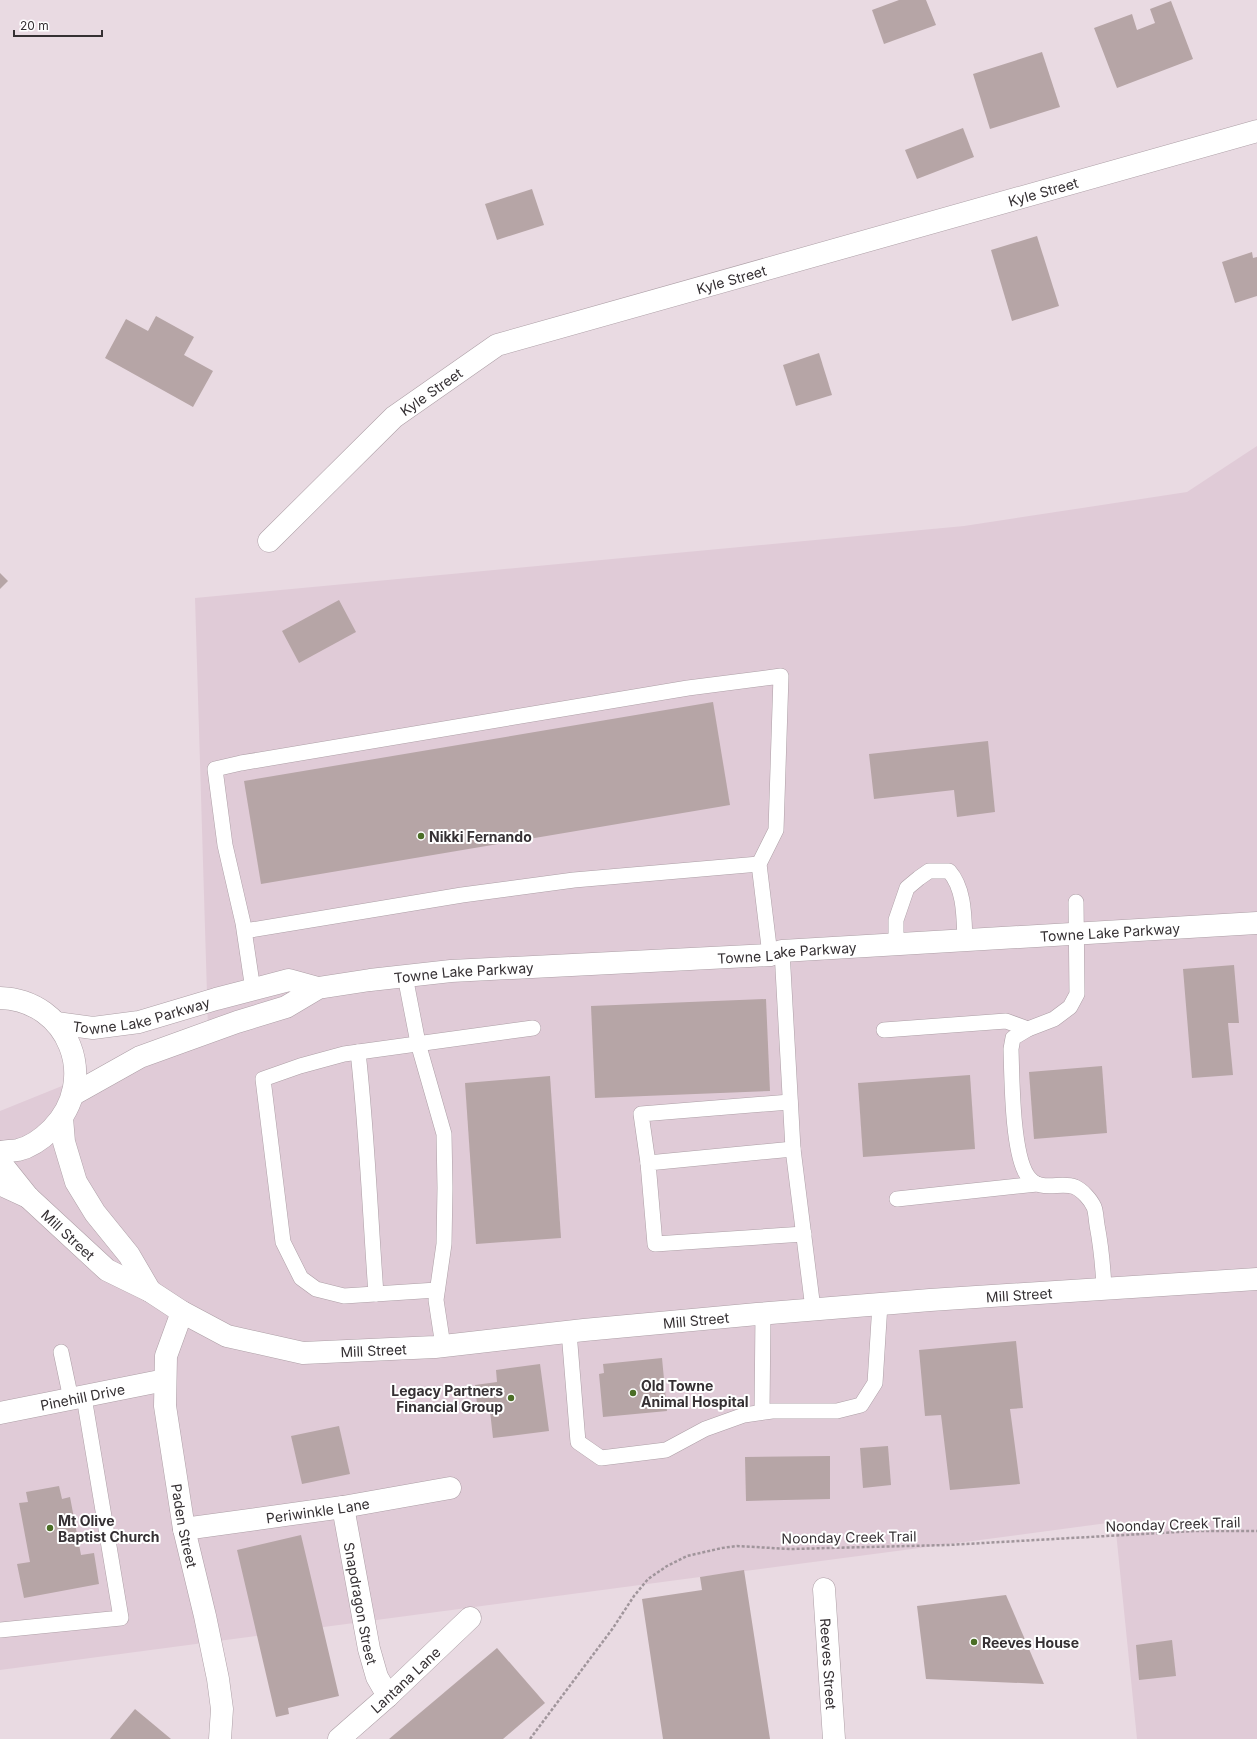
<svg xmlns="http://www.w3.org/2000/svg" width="1257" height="1739" font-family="Inter,sans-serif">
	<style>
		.built { fill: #e0cbd7 }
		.building { fill: #b6a5a6 }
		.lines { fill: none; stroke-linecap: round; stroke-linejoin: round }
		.lane-casing { stroke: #ad9fa6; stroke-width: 16 }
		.street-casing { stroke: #ad9fa6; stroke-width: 23 }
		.secondary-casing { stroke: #ad9fa6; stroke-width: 23 }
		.path { stroke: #a0959b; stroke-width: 2.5; stroke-dasharray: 3 2; stroke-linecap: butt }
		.lane { stroke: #fff; stroke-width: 15 }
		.street { stroke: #fff; stroke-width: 22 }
		.secondary { stroke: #fff; stroke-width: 22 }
		.poi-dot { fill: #4b6e26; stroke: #fff; stroke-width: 1.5 }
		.labels { text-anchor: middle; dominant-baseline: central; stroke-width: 4; stroke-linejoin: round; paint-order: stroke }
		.street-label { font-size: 14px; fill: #353033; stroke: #fff }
		.poi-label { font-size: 14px; font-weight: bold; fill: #353033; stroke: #fff; text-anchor: start }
	</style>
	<rect width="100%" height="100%" fill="#e9dae2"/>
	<polygon class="built" points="1257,446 1257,1739 1137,1739 1115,1522 0,1670 0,1111 208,1027 195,598 964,526 1187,492"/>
	<g class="building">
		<polygon points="899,0 926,0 936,25 884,44 872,10"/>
		<polygon points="1171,1 1193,59 1117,88 1094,28 1132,14 1137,30 1155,23 1150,9"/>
		<polygon points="1042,52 1060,107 990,129 973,74"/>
		<polygon points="963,128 974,157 917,179 905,150"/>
		<polygon points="532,189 544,225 497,240 485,204"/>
		<polygon points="1037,236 1059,306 1012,321 991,250"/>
		<polygon points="1252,252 1253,258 1257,257 1257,296 1235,303 1222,262"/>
		<polygon points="156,316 194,337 184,355 213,371 193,407 105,358 126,319 148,331"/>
		<polygon points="819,353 832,395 796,406 783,365"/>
		<polygon points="0,573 8,581 0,589"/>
		<polygon points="339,600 356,632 299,663 282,631"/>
		<polygon points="713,702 730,805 261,884 244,781"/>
		<polygon points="988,741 995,812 957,817 954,790 874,799 869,754"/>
		<polygon points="1234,965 1239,1023 1228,1023 1233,1075 1192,1078 1183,969"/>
		<polygon points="766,999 770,1091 595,1098 591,1006"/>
		<polygon points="1102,1066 1107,1133 1034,1139 1029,1072"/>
		<polygon points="970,1075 975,1149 863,1157 858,1083"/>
		<polygon points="550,1076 561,1238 476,1244 465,1083"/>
		<polygon points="1016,1341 1023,1408 1010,1409 1020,1484 950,1490 941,1415 925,1416 919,1350"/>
		<polygon points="662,1358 667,1411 603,1417 599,1374 604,1373 603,1364"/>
		<polygon points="540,1364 549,1431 493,1438 490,1411 478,1413 475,1385 497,1382 496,1370"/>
		<polygon points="339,1426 350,1474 302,1484 291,1436"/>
		<polygon points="888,1446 891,1485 863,1488 860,1448"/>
		<polygon points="830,1456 830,1499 746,1501 745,1457"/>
		<polygon points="59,1486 62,1499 70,1497 81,1555 94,1553 99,1584 24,1598 17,1564 30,1562 19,1503 28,1502 26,1492"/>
		<polygon points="301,1535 339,1696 288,1708 289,1714 276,1717 237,1550"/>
		<polygon points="744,1570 770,1739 663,1739 642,1599 702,1590 700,1577"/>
		<polygon points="1006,1595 1044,1684 926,1679 917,1606"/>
		<polygon points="1172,1640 1176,1676 1139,1680 1136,1645"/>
		<polygon points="497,1648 545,1703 503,1739 389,1739"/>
		<polygon points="135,1709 171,1739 110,1739"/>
	</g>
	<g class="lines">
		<g class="lane-casing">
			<g id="lane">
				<path d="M1076,902l1,92 -7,13 -16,12 -26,10 -15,9 -2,11c1,29 1,103 16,126 12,19 33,6 48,12 7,3 16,13 19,20 2,5 2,12 3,18 4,21 6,42 7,63"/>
				<polyline points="245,931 462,895 574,880 759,864"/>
				<path d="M896,945v-25l11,-32 12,-10 10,-7h20c16,18 15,47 16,71"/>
				<polyline points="782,951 793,1149 813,1309"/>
				<polyline points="405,976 418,1043 444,1134 445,1188 444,1244 436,1300 443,1346"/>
				<polyline points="253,990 243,923 225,845 215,769 241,763 688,688 781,676 776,830 759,864 770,955"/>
				<polyline points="884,1030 1006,1021 1028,1029"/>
				<path d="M358,1052c9,80 12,161 18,242"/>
				<polyline points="793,1149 648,1163 655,1244 804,1234"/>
				<polyline points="648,1163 641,1114 790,1102"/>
				<polyline points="897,1199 1037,1184"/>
				<polyline points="437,1290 344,1296 316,1289 301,1278 283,1242 263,1079 300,1066 344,1054 533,1028"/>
				<polyline points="569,1332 578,1442 601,1458 666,1450 705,1429 744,1415 772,1411 837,1411 861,1405 875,1383 880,1304"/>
				<polyline points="61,1352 71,1399"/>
				<polyline points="762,1412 763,1314"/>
				<polyline points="0,1630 121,1618 84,1397"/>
			</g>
		</g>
		<g class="street-casing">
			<g id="street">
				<path id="s1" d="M269,541l125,-124 103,-72 760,-214"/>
				<polyline points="62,1118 64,1142 76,1182 95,1213 129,1255 150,1291"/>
				<path id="s2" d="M0,1162l28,35 79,73 43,21 32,21 45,24 76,17 132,-6 149,-17 173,-16 173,-14 327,-21"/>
				<path id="s3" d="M182,1312l-16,44 -1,50 19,123 21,87 13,63 4,30 -2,30"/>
				<path id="s4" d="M0,1413l165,-33"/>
				<path id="s5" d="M343,1507l26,142 8,28 11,19"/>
				<path id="s6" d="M184,1529l159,-22 107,-19"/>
				<path id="s7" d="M824,1589l10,150"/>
				<path id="s8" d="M339,1739l49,-43 82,-78"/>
			</g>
		</g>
		<g class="secondary-casing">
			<g id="secondary">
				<path d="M0,998c69,2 100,82 52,131 -9,9 -21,18 -34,21 -6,1 -12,1 -18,2"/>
				<path id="s9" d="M56,1023l37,5 46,-6 77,-23 73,-19 29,8"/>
				<path id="s10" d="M74,1094l66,-37 97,-35 49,-15 32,-19 52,-8 81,-9 319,-16 12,-4 475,-28"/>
				<polyline points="0,1184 28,1197"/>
			</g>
		</g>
		<polyline class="path" points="530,1739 613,1628 634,1596 648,1579 667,1566 687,1556 722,1548 737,1546 790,1549 948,1545 1195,1531 1257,1531"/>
		<use href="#lane" class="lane"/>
		<use href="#street" class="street"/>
		<use href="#secondary" class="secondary"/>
	</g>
	<g class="poi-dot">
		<circle cx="421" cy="836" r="4"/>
		<circle cx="633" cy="1393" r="4"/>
		<circle cx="511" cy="1398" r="4"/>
		<circle cx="50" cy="1528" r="4"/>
		<circle cx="974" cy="1642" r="4"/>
	</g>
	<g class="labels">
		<g class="street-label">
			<text stroke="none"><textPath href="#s1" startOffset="869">Kyle Street</textPath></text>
			<text stroke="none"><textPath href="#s1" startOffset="545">Kyle Street</textPath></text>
			<text stroke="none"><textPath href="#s1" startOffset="221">Kyle Street</textPath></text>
			<text stroke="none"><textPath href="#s10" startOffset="1062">Towne Lake Parkway</textPath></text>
			<text stroke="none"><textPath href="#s10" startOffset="738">Towne Lake Parkway</textPath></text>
			<text stroke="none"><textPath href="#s10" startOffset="414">Towne Lake Parkway</textPath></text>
			<text stroke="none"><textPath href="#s9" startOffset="87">Towne Lake Parkway</textPath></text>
			<text stroke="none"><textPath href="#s2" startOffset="100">Mill Street</textPath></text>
			<text stroke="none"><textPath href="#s2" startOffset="1086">Mill Street</textPath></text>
			<text stroke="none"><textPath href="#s2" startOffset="762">Mill Street</textPath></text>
			<text stroke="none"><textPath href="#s2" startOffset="438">Mill Street</textPath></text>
			<text stroke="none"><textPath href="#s4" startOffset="84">Pinehill Drive</textPath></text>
			<text stroke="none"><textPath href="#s6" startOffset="135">Periwinkle Lane</textPath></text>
			<text transform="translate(1173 1524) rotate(-2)">Noonday Creek Trail</text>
			<text stroke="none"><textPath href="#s3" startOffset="218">Paden Street</textPath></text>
			<text transform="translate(849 1537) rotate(-1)">Noonday Creek Trail</text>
			<text stroke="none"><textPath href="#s5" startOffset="98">Snapdragon Street</textPath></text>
			<text stroke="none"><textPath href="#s7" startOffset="75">Reeves Street</textPath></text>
			<text stroke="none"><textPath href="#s8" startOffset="89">Lantana Lane</textPath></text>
		</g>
		<g class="poi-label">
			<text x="429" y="836">Nikki Fernando</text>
			<text x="641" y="1385">Old Towne<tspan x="641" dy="16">Animal Hospital</tspan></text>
			<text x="503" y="1390" text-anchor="end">Legacy Partners<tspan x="503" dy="16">Financial Group</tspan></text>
			<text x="58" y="1520">Mt Olive<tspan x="58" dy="16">Baptist Church</tspan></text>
			<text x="982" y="1642">Reeves House</text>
		</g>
	</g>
	<path d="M14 30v6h88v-6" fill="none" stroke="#353033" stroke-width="2"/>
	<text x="20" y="30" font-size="12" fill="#353033" stroke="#ffffff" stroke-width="3" paint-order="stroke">20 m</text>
</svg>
